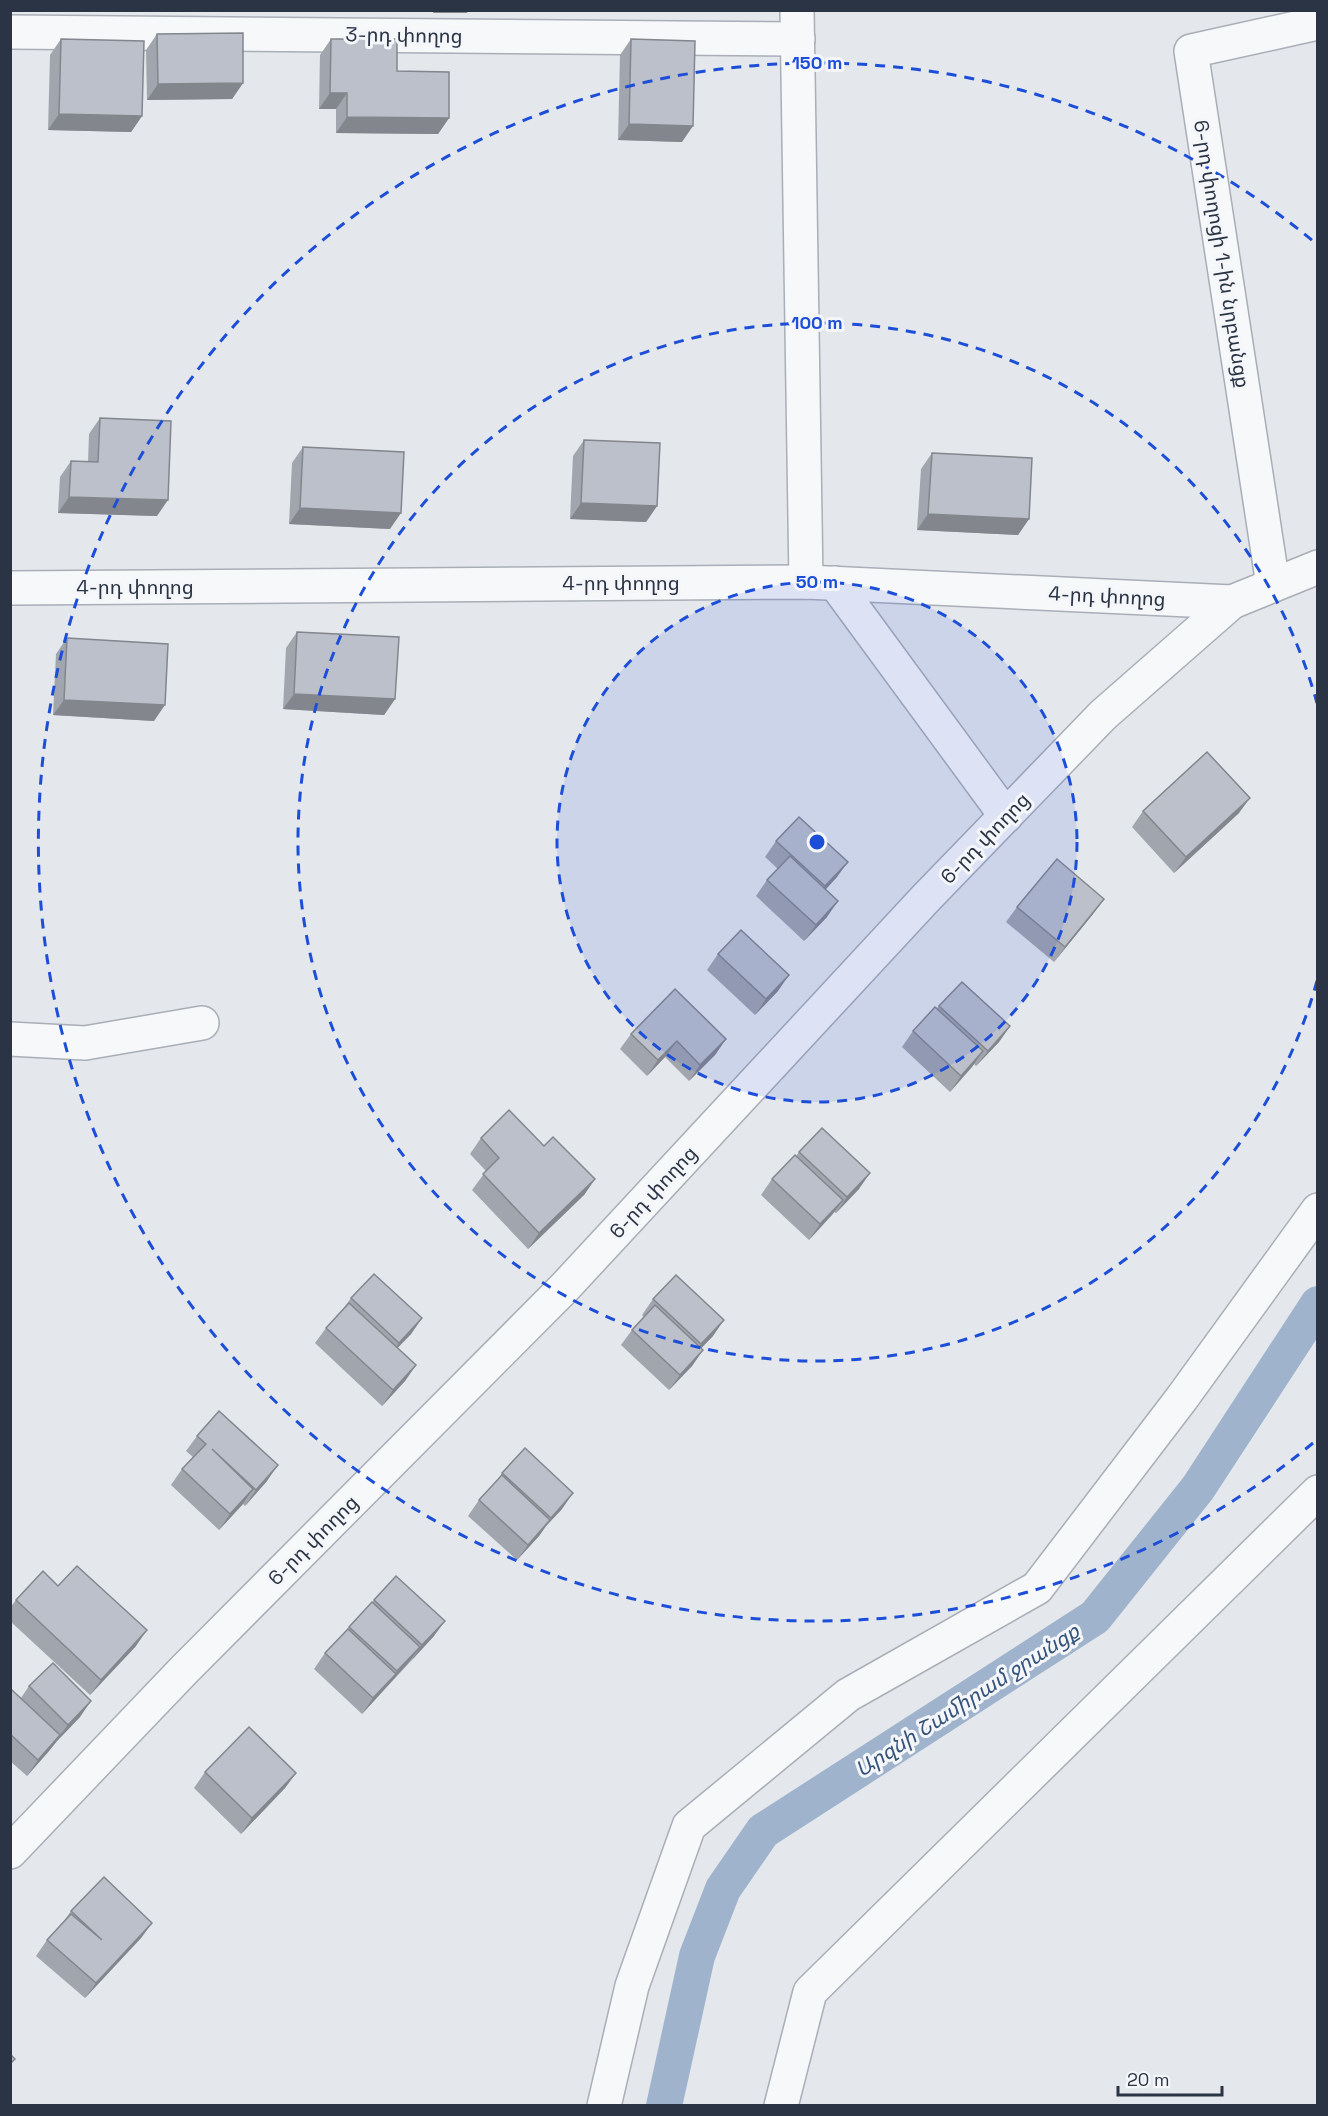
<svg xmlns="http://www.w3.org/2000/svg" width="1328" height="2116" font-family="'Space Grotesk','Noto Sans Armenian',sans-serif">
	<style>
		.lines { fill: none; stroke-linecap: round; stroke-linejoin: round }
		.canal { stroke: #9fb4cc; stroke-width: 36 }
		.minor-casing { stroke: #a9aeb7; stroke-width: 36 }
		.minor { stroke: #f7f8fa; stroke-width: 33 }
		.wall { fill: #a1a5ae }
		.shaded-wall { fill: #83868d }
		.building { fill: #bbc0ca; stroke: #83868d; stroke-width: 1.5 }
		.ring { fill: none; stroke: #1d4ed8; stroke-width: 3; stroke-dasharray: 10 8 }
		.labels { text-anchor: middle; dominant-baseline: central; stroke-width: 6; stroke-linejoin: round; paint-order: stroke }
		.street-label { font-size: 20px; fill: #2b3445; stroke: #f4f6f9 }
		.water-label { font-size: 21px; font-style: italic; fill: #34527a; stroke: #f4f6f9 }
		.centre { fill: #1d4ed8; stroke: #f4f6f9; stroke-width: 3 }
		.ring-label { font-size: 18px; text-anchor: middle; font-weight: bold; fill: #1d4ed8; stroke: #f4f6f9; stroke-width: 6; stroke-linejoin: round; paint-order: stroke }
	</style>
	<rect width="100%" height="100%" fill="#e4e7ec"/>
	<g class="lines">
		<polyline class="canal" points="664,2106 697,1956 723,1889 763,1831 1095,1617 1198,1488 1318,1304"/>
		<g class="minor-casing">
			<g id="minor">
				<polyline points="797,10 806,582"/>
				<polyline points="10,32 798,39"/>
				<polyline points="835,583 1006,816"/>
				<polyline points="1273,585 1191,51 1318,23"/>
				<polyline points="10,588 806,582 1232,602"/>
				<polyline points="10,1039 85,1043 202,1023"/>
				<polyline points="10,1852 184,1670 564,1288 926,898 1103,715 1232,602 1318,567"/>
				<polyline points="604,2106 632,1986 689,1826 848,1695 1037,1588 1182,1398 1318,1210"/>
				<polyline points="781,2106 810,1992 1318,1492"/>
			</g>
		</g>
		<use href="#minor" class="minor"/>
	</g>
	<g class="wall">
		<polygon points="157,34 243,83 232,99 147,100 146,50"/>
		<polygon points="61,39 142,116 131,132 48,130 50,55"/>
		<polygon points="331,39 397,71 449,118 438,134 336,133 336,109 319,109 320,55"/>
		<polygon points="631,39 682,142 618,140 620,55"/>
		<polygon points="100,418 157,516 58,513 60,477 71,461 88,462 89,434"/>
		<polygon points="584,440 657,506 646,522 570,519 573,456"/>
		<polygon points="303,447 390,529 289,524 292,463"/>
		<polygon points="932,453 1029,519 1018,535 917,530 921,469"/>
		<polygon points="297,632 395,699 384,715 283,709 286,648"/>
		<polygon points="67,638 154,721 53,715 56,654"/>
		<polygon points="1143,811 1239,813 1174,873 1132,827"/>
		<polygon points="776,841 837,877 826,889 827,917 804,941 756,896 767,880 778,869 765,857"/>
		<polygon points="1017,907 1093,914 1054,962 1006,922"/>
		<polygon points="718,954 778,991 755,1015 707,970"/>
		<polygon points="939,1006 1010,1026 999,1042 976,1066 974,1064 950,1092 902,1047 913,1031"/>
		<polygon points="631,1034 726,1039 715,1055 689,1081 665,1057 647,1076 620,1049"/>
		<polygon points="481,1138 544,1146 595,1179 584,1195 528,1249 472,1190 486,1171 470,1154"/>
		<polygon points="799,1152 859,1189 836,1213 834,1212 809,1240 761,1195 772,1179 796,1156"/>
		<polygon points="351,1298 422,1318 411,1334 397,1348 416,1365 405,1381 382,1406 315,1343 326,1328 343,1309"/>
		<polygon points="653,1299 713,1336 701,1348 703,1350 692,1366 669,1390 621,1345 632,1330 644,1317 642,1315"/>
		<polygon points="197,1436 267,1481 245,1506 243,1504 219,1530 171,1485 182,1469 193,1457 186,1451"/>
		<polygon points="502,1473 562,1509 546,1526 539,1536 517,1560 468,1516 479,1500 496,1482"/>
		<polygon points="58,1586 136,1646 90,1695 10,1621 10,1608 16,1600"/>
		<polygon points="374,1600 434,1636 362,1714 314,1669 325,1653"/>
		<polygon points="29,1686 80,1717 57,1741 49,1751 27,1776 10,1761 10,1692 21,1698"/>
		<polygon points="205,1772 296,1773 285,1788 241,1834 194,1788"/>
		<polygon points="71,1911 152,1923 141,1938 85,1998 36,1956 47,1940 64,1921"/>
	</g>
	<g class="shaded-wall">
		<polygon points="53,10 115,10 115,12"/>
		<polygon points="244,10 360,10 360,11"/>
		<polygon points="434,10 469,10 467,13 433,13"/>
		<polygon points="243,83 232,99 147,100 158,84"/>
		<polygon points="330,93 347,93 336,109 319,109"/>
		<polygon points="59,114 142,116 131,132 48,130"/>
		<polygon points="347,117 449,118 438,134 336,133"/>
		<polygon points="629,124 693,126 682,142 618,140"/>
		<polygon points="69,497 168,500 157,516 58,513"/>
		<polygon points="581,503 657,506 646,522 570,519"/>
		<polygon points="300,508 401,513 390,529 289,524"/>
		<polygon points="928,514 1029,519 1018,535 917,530"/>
		<polygon points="294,694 395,699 384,715 283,709"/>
		<polygon points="64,700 165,705 154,721 53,715"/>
		<polygon points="1250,798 1239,813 1174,873 1186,857"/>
		<polygon points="848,862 837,877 814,902 825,886"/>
		<polygon points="1104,899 1093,914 1054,962 1065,947"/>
		<polygon points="838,901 827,917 804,941 816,925"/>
		<polygon points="789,975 778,991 755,1015 766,999"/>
		<polygon points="1010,1026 999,1042 976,1066 988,1051"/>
		<polygon points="726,1039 715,1055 689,1081 700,1065"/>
		<polygon points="677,1041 665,1057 647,1076 658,1060"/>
		<polygon points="983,1051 972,1067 950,1092 961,1076"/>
		<polygon points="870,1173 859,1189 836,1213 847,1197"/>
		<polygon points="595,1179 584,1195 528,1249 539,1233"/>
		<polygon points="843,1200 832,1215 809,1240 820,1224"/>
		<polygon points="422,1318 411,1334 388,1358 399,1343"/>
		<polygon points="724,1320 713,1336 690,1360 701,1344"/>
		<polygon points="703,1350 692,1366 669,1390 680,1375"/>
		<polygon points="416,1365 405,1381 382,1406 393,1390"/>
		<polygon points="278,1465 267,1481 245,1506 256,1490"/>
		<polygon points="253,1489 242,1505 219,1530 230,1514"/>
		<polygon points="573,1493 562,1509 546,1526 539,1536 517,1560 528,1545"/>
		<polygon points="445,1621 434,1636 411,1661 422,1645"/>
		<polygon points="147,1630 136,1646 90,1695 101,1680"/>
		<polygon points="420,1647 409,1662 362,1714 373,1698"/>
		<polygon points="91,1701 80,1717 57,1741 49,1751 27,1776 38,1760 60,1735 68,1725"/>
		<polygon points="296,1773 285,1788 241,1834 252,1818"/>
		<polygon points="152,1923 141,1938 85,1998 96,1983"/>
	</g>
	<g class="building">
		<polygon points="243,33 243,83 158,84 157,34"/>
		<polygon points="61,39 144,41 142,116 59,114"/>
		<polygon points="331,39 397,39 397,71 449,72 449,118 347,117 347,93 330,93"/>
		<polygon points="631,39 695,41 693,126 629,124"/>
		<polygon points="100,418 171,421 168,500 69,497 71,461 98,462"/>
		<polygon points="584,440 660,443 657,506 581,503"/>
		<polygon points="303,447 404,452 401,513 300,508"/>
		<polygon points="932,453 1032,458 1029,519 928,514"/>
		<polygon points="297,632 399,637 395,699 294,694"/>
		<polygon points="67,638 168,644 165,705 64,700"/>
		<polygon points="1207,752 1250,798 1186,857 1143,811"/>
		<polygon points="799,817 848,862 825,886 776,841"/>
		<polygon points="790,856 838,901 816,925 767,880"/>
		<polygon points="1057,859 1104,899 1065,947 1017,907"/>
		<polygon points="741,930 789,975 766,999 718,954"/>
		<polygon points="962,982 1010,1026 988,1051 939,1006"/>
		<polygon points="675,989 726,1039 700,1065 677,1041 658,1060 631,1034"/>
		<polygon points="935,1007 983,1051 961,1076 913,1031"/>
		<polygon points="509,1110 544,1146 553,1137 595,1179 539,1233 483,1174 499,1158 481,1138"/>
		<polygon points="822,1128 870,1173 847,1197 799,1152"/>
		<polygon points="795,1155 843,1200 820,1224 772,1179"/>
		<polygon points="374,1274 422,1318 399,1343 351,1298"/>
		<polygon points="676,1275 724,1320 701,1344 653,1299"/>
		<polygon points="349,1303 416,1365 393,1390 326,1328"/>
		<polygon points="655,1305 703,1350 680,1375 632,1330"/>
		<polygon points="219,1411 278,1465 256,1490 212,1449 253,1489 230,1514 182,1469 206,1444 197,1436"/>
		<polygon points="525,1448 573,1493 551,1518 502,1473"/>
		<polygon points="502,1475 550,1520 528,1545 479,1500"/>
		<polygon points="77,1566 147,1630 101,1680 16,1600 43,1571 58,1586"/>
		<polygon points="396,1576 445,1621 422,1645 374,1600"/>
		<polygon points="372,1602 420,1647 397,1671 349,1627"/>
		<polygon points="348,1629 396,1674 373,1698 325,1653"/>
		<polygon points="53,1663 91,1701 68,1725 29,1686"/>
		<polygon points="12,1690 60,1735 38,1760 10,1734 10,1692"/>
		<polygon points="249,1727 296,1773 252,1818 205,1772"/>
		<polygon points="104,1877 152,1923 96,1983 47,1940 71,1914 102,1940 71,1911"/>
		<polygon points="10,2054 15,2059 10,2064"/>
	</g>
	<circle cx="817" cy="842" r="260" fill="#1d4ed8" fill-opacity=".12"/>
	<g class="ring">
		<circle cx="817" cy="842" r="260"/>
		<path d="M1317 981A519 519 0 1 1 1317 703"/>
		<path d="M1313 1443A779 779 0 1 1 1313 241"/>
	</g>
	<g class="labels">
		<g class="street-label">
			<text transform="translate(404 35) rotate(1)">3-րդ փողոց</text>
			<text transform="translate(1222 254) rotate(81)">6-րդ փողոցի 1-ին նրբանցք</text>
			<text x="621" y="583">4-րդ փողոց</text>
			<text x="135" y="587">4-րդ փողոց</text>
			<text transform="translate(1107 596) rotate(3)">4-րդ փողոց</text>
			<text transform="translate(985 838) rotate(-46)">6-րդ փողոց</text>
			<text transform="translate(653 1192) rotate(-47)">6-րդ փողոց</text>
			<text transform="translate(313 1540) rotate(-45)">6-րդ փողոց</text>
		</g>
		<g class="water-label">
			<text transform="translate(967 1700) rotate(-33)">Արզնի Շամիրամ ջրանցք</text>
		</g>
	</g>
	<circle cx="817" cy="842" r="9" class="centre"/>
	<g class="ring-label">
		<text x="817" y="69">150 m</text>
		<text x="817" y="329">100 m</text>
		<text x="817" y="588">50 m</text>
	</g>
	<rect width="1328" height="2116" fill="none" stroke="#2b3445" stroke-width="24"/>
	<path d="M1118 2086v9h104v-9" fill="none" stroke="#2b3445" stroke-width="3"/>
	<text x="1127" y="2086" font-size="18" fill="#2b3445" stroke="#f4f6f9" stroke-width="4.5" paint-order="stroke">20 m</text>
</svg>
